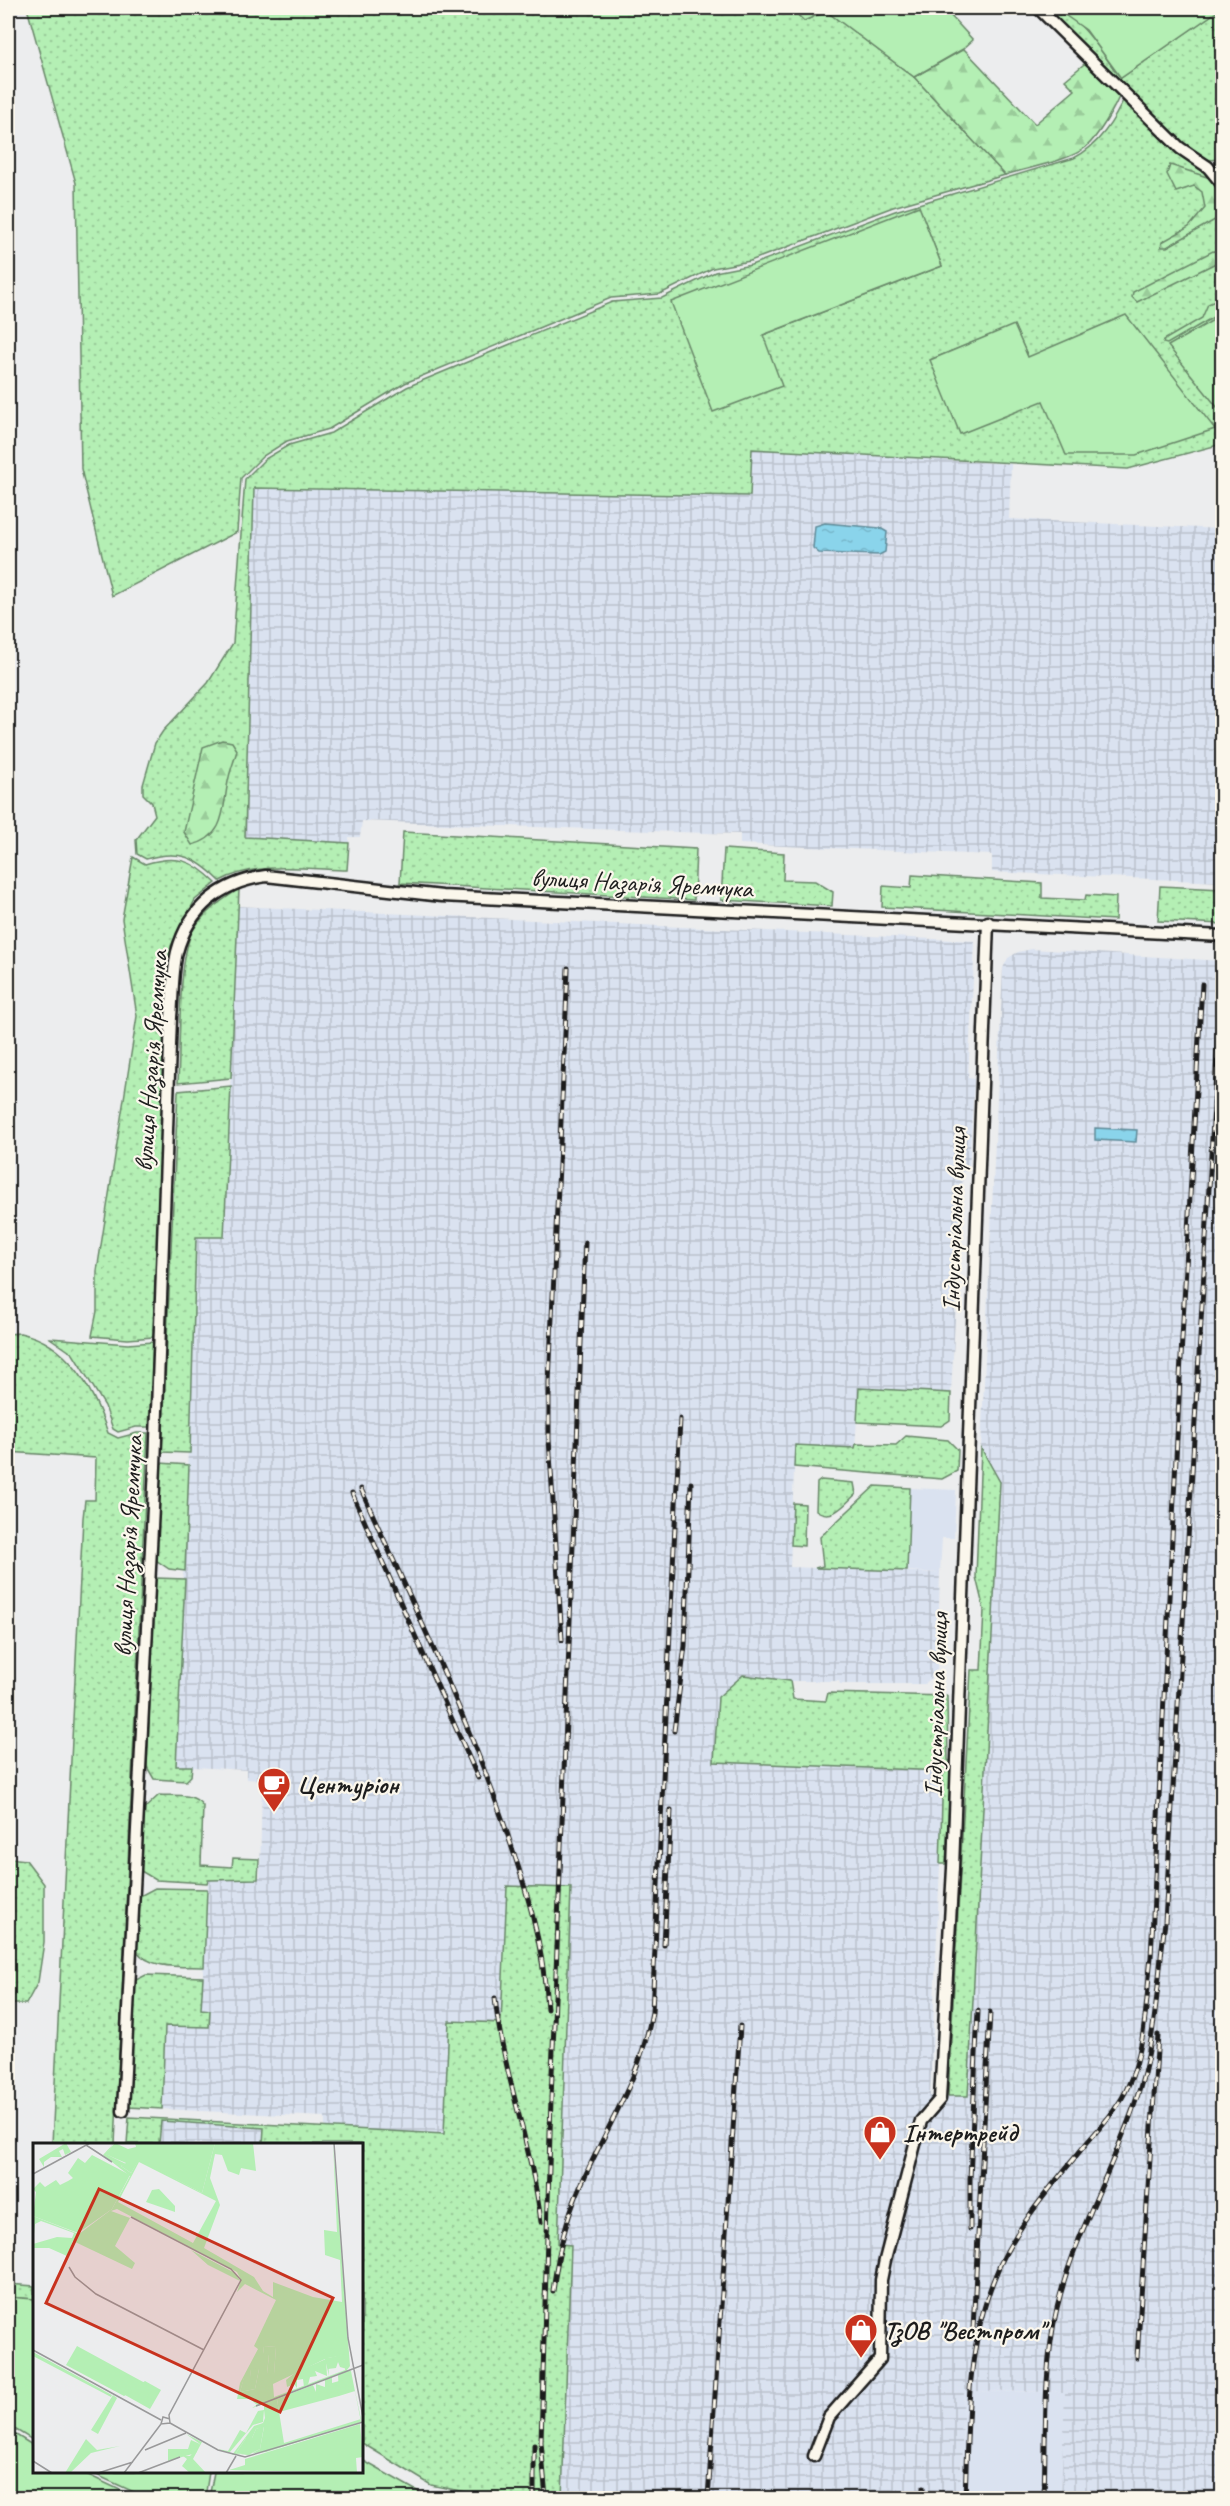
<svg xmlns="http://www.w3.org/2000/svg" width="1230" height="2506" font-family="Caveat,sans-serif">
	<style>
		.built { fill: #dae2f0 }
		.industrial { fill: url(#industrial-grid) }
		.grass { fill: url(#grass-dots); stroke: #688668; stroke-width: 1.5; fill-rule: evenodd }
		.forest { fill: url(#forest-firs); stroke: #688668; stroke-width: 1.5 }
		.garden { fill: #b4efb4; stroke: #688668; stroke-width: 1.5 }
		.water { fill: url(#water-ripples); stroke: #5e8a98; stroke-width: 1.5 }
		.lines { fill: none; stroke-linecap: round; stroke-linejoin: round }
		.street-casing { stroke: #1c1c1c; stroke-width: 15 }
		.street { stroke: #fbf7ec; stroke-width: 10 }
		.rail-casing { stroke: #1c1c1c; stroke-width: 5 }
		.rail { stroke: #fbf7ec; stroke-width: 3; stroke-dasharray: 9; stroke-linecap: butt }
		.labels { text-anchor: middle; dominant-baseline: central; stroke-width: 4.5; stroke-linejoin: round; paint-order: stroke }
		.street-label { font-size: 26px; fill: #1c1c1c; stroke: #fbf7ec }
		.poi-label { font-size: 26px; font-weight: bold; fill: #1c1c1c; stroke: #fbf7ec; text-anchor: start }
		.inset-road { fill: none; stroke: #99999a; stroke-width: 1.5 }
		.view { fill: #c8321e; fill-opacity: 0.15; stroke: #c8321e; stroke-width: 3 }
		.inset-edge { fill: none; stroke: #1c1c1c; stroke-width: 3 }
	</style>
	<defs>
		<pattern id="industrial-grid" width="8" height="8" patternUnits="userSpaceOnUse" patternTransform="scale(1.5)"><rect width="8" height="8" fill="#dae2f0"/><path d="M0 4h8M4 0v8" fill="none" stroke="#bac1cd"/></pattern>
		<pattern id="grass-dots" width="8" height="8" patternUnits="userSpaceOnUse" patternTransform="scale(1.5)"><rect width="8" height="8" fill="#b4efb4"/><path d="M2 2h.1M6 6h.1" fill="none" stroke="#9acc9a" stroke-width="1.8" stroke-linecap="round"/></pattern>
		<pattern id="forest-firs" width="22" height="20" patternUnits="userSpaceOnUse" patternTransform="scale(1.5)"><rect width="22" height="20" fill="#b4efb4"/><path d="M5 1l3.5 6h-7zM16 11l3.5 6h-7z" fill="#9acc9a"/></pattern>
		<pattern id="water-ripples" width="26" height="14" patternUnits="userSpaceOnUse" patternTransform="scale(1.5)"><rect width="26" height="14" fill="#8ad4eb"/><path d="M2 4q2-2 4 0t4 0M15 11q2-2 4 0t4 0" fill="none" stroke="#76b5c9"/></pattern>
	</defs>
	<rect width="100%" height="100%" fill="#ecedee"/>
	<filter id="ink" filterUnits="userSpaceOnUse"><feTurbulence type="fractalNoise" baseFrequency=".0167" numOctaves="2"/><feDisplacementMap in="SourceGraphic" scale="12" xChannelSelector="R" yChannelSelector="G"/><feConvolveMatrix kernelMatrix="1 2 1 2 8 2 1 2 1" color-interpolation-filters="sRGB"/></filter>
	<g filter="url(#ink)">
		<g class="built">
			<polygon points="910,1488 956,1490 954,1538 942,1538 940,1573 907,1571"/>
			<polygon points="964,2391 1066,2392 1061,2498 960,2498"/>
		</g>
		<g class="industrial">
			<polygon points="752,449 1011,464 1009,519 1222,529 1222,882 992,872 992,855 740,844 740,834 707,833 362,821 360,837 349,837 349,843 245,837 254,488 750,496"/>
			<polygon points="238,906 975,941 968,1078 974,1079 969,1171 963,1171 951,1393 859,1388 855,1448 795,1446 790,1567 940,1573 937,1670 925,1684 840,1684 839,1681 790,1681 793,1699 826,1701 828,1693 947,1696 948,1760 951,1762 946,1864 940,1865 930,2096 968,2096 1000,1482 981,1448 1003,968 1008,958 1018,952 1032,949 1222,961 1222,2498 1061,2498 1065,2392 964,2391 960,2498 562,2498 571,2245 558,2244 571,1889 507,1886 501,2023 449,2022 444,2134 325,2128 325,2117 162,2109 165,2025 209,2027 201,2010 208,1880 260,1877 262,1780 246,1779 246,1770 176,1766 196,1236 224,1236"/>
			<polygon points="161,2121 264,2128 263,2144 160,2144"/>
		</g>
		<g class="grass">
			<polygon points="27,8 791,8 804,21 826,11 914,77 1005,175 893,207 750,261 713,268 660,294 611,298 405,383 329,429 287,441 263,456 241,478 237,532 112,596 81,469 76,183"/>
			<path d="M1042,8c37,-1 58,45 79,70l101,-70v150c-15,6 -27,-4 -40,-12z"/>
			<path d="M1125,96l97,92v256l-94,25 -376,-20 -2,47 -496,-8 -9,349 104,6 -2,27c-39,-1 -93,-9 -127,11 -24,-24 -41,-32 -74,-22l-9,-5 -1,-14 19,-25 -3,-12 -9,-9v-9l12,-42 8,-12 45,-48 25,-40 12,-164 20,-20 24,-14 42,-12 76,-46 205,-85 50,-4 53,-26 36,-7 144,-54 179,-53c24,-12 41,-38 51,-62zM919,207l23,59 -179,69zM1014,326l14,31 -98,3z"/>
			<polygon points="403,832 696,849 694,900 400,883"/>
			<polygon points="724,849 784,853 783,880 815,881 833,892 832,906 721,900"/>
			<path d="M133,857l12,7c32,-10 48,-4 71,19l-21,17 -24,46 -18,391 -25,2 -36,-3 5,-25v-40l40,-255 -15,-97z"/>
			<polygon points="912,875 1042,883 1042,898 1085,900 1086,895 1116,897 1115,920 882,907 883,886 911,888"/>
			<polygon points="1160,886 1222,889 1222,924 1158,921"/>
			<path d="M239,889l-8,189 -53,5c2,-35 0,-122 14,-151 11,-20 29,-31 47,-43z"/>
			<polygon points="231,1086 224,1237 196,1237 190,1453 162,1452 178,1091"/>
			<path d="M20,1333c49,10 73,56 88,100l10,5 19,-5h11l-33,711h-63l31,-626 2,-18h10l1,-42 -88,-6v-118z"/>
			<polygon points="50,1338 128,1344 153,1342 149,1427 136,1427 118,1432 113,1429 105,1406 73,1354"/>
			<polygon points="859,1388 951,1393 950,1420 941,1426 857,1422"/>
			<polygon points="906,1436 948,1440 958,1450 957,1471 942,1479 794,1467 795,1445 855,1448 856,1444 896,1445"/>
			<polygon points="981,1448 1000,1482 968,2096 948,2096 971,1670 981,1670 984,1610 976,1577"/>
			<polygon points="160,1463 189,1465 185,1571 169,1569 156,1560"/>
			<path d="M821,1480l33,3 2,11c-11,10 -24,28 -40,16l1,-27z"/>
			<polygon points="875,1486 910,1488 907,1571 815,1568 823,1566 820,1537"/>
			<polygon points="793,1503 805,1504 804,1546 791,1545"/>
			<polygon points="155,1578 185,1579 176,1766 192,1766 191,1776 186,1781 154,1779 147,1767"/>
			<polygon points="743,1675 790,1681 793,1699 826,1701 828,1693 947,1696 948,1760 951,1762 946,1864 940,1864 943,1771 714,1762 718,1697"/>
			<path d="M159,1795c16,1 35,-3 44,11l-2,59 31,2 1,-9 26,1 -1,20 -50,1 -1,3 -51,-3 -15,-9 3,-62z"/>
			<polygon points="8,1858 26,1860 44,1884 44,1942 38,1982 26,2004 8,2004"/>
			<polygon points="507,1886 571,1888 558,2244 571,2245 562,2498 481,2498 479,2495 431,2485 362,2443 362,2144 263,2144 264,2128 161,2121 159,2144 127,2144 129,2117 444,2134 449,2021 501,2023"/>
			<path d="M155,1888l52,1 -3,78c-20,-1 -54,3 -67,-16l3,-55z"/>
			<polygon points="146,1975 203,1977 201,2009 210,2010 209,2027 165,2026 162,2109 129,2107 134,1981"/>
			<polygon points="8,2284 34,2286 34,2299 8,2297"/>
		</g>
		<g class="forest">
			<path d="M964,49l71,75 40,-34 -10,-10 24,-20 32,32c-6,16 -22,43 -35,55 -16,14 -60,21 -81,28l-91,-98z"/>
			<polygon points="1170,165 1210,178 1222,191 1222,216 1167,247 1161,247 1162,242 1189,227 1205,208 1202,192 1194,186 1176,192 1167,174"/>
			<polygon points="1213,251 1222,252 1222,260 1137,302 1132,297 1133,292"/>
			<polygon points="1222,298 1222,312 1167,344 1163,343 1164,340 1202,318 1208,304"/>
			<path d="M222,740l10,2 5,8c-2,9 -6,18 -8,27 -7,28 -1,59 -37,68l-8,-13 19,-85z"/>
		</g>
		<g class="garden">
			<polygon points="791,8 955,8 957,12 950,15 973,40 963,49 914,77 826,11 804,21"/>
			<polygon points="1055,8 1222,8 1121,78 1086,30"/>
			<polygon points="919,206 942,266 763,335 782,386 713,412 671,302"/>
			<polygon points="1126,315 1215,429 1136,455 1066,455 1043,401 960,434 930,360 1014,325 1028,357"/>
			<polygon points="1222,315 1222,413 1168,346"/>
			<polygon points="8,2297 34,2299 34,2441 8,2425"/>
			<polygon points="8,2430 34,2446 34,2472 82,2472 137,2498 8,2498"/>
			<polygon points="362,2460 426,2496 438,2498 209,2498 214,2472 362,2472"/>
			<polygon points="90,2472 209,2472 205,2498 147,2498"/>
		</g>
		<g class="water">
			<polygon points="825,523 880,528 887,532 885,552 879,555 819,553 813,548 815,526"/>
			<polygon points="1095,1128 1137,1130 1136,1142 1095,1140"/>
		</g>
		<g class="lines">
			<g class="street-casing">
				<g id="street">
					<polyline points="1038,8 1180,148 1208,167 1222,184"/>
					<path d="M123,2111l32,-644 16,-450c2,-21 1,-44 6,-65 12,-45 45,-70 89,-76l176,20 780,40"/>
					<polyline points="814,2456 829,2417 880,2359 881,2280 885,2260 921,2121 940,2099 953,1868 988,922"/>
				</g>
			</g>
			<use href="#street" class="street"/>
			<g class="rail-casing">
				<g id="rail">
					<path d="M361,1489c50,111 103,220 143,335 21,61 40,119 43,185"/>
					<polyline points="352,1493 478,1778"/>
					<polyline points="562,1640 549,1439 549,1383 568,968"/>
					<polyline points="674,1731 685,1646 691,1483"/>
					<polyline points="664,1945 671,1810"/>
					<path d="M495,1998c8,76 37,148 46,224"/>
					<polyline points="970,2229 970,2179 978,2011"/>
					<path d="M553,2291c4,-31 10,-60 21,-89 26,-68 65,-115 78,-190l28,-593"/>
					<polyline points="973,2329 990,2012"/>
					<polyline points="1137,2358 1158,2035"/>
					<polyline points="534,2498 534,2445"/>
					<polyline points="546,2498 541,2442 551,2099 585,1242"/>
					<polyline points="708,2498 740,2026"/>
					<polyline points="923,2498 923,2487"/>
					<path d="M965,2498c3,-74 1,-148 29,-219 19,-50 58,-93 91,-134 15,-18 34,-37 43,-59 18,-38 18,-87 23,-129l31,-619 20,-354"/>
					<path d="M1044,2498c2,-62 -1,-129 13,-190 18,-77 60,-145 83,-220 16,-53 18,-112 25,-166l56,-934"/>
				</g>
			</g>
			<use href="#rail" class="rail"/>
		</g>
	</g>
	<defs>
		<g id="cafe-pin" transform="scale(1.725)"><path d="M0 17L-7.5 6A9.5 9.5 0 1 1 7.5 6Z" fill="#c8321e" stroke="#fbf7ec"/><path d="M-5.5-4.5H6V0H3Q3 3.5 0 3.5H-2.5Q-5.5 3.5-5.5 0ZM3-3.2v2h1.7v-2ZM-6 4.5H4V6H-6Z" fill="#fff"/></g>
		<g id="shop-pin" transform="scale(1.725)"><path d="M0 17L-7.5 6A9.5 9.5 0 1 1 7.5 6Z" fill="#c8321e" stroke="#fbf7ec"/><path d="M-5-2.5h2.3a2.7 3.5 0 0 1 5.4 0H5L5.5 6h-11ZM-1.5-2.5h3a1.5 2.3 0 0 0-3 0Z" fill="#fff"/></g>
	</defs>
	<g fill-rule="evenodd">
		<use href="#cafe-pin" x="274" y="1784"/>
		<use href="#shop-pin" x="880" y="2132"/>
		<use href="#shop-pin" x="861" y="2330"/>
	</g>
	<g class="labels">
		<g class="street-label">
			<text transform="translate(642 883) rotate(3)">вулиця Назарія Яремчука</text>
			<text transform="translate(151 1061) rotate(-86)">вулиця Назарія Яремчука</text>
			<text transform="translate(954 1220) rotate(-88)">Індустріальна вулиця</text>
			<text transform="translate(128 1546) rotate(-87)">вулиця Назарія Яремчука</text>
			<text transform="translate(936 1705) rotate(-88)">Індустріальна вулиця</text>
		</g>
		<g class="poi-label">
			<text x="297" y="1784">Центуріон</text>
			<text x="903" y="2132">Інтертрейд</text>
			<text x="884" y="2330">ТзОВ "Вестпром"</text>
		</g>
	</g>
	<g transform="translate(33 2143)">
		<rect width="330" height="330" fill="#ecedee"/>
		<path d="M81,0l-8,11 20,10 -5,2 10,7 8,-14 63,34 13,-50h38l3,28 -15,-3 -2,7 -11,-4 -6,-16 -7,-1 -5,24 10,27 -16,43 50,29 9,14 10,6v-15l40,15 29,5 -2,-42 -15,-5 -1,-25 13,2 -4,-89 17,223 -3,4 4,1 10,51 -95,30 -34,3 22,-29 9,-3 2,-5 -1,-8 -1,12 -10,3 -23,27 -2,1 -10,-4 10,2 12,-21 6,3 12,-22 6,-1v-6l-12,4 5,-3 -7,-6h-13l3,-16 18,-34 -4,-3 22,-46 -31,-16 -8,8 4,-12 -4,-8 -120,-63 -6,2 19,7 -15,28 20,17 -3,6 -59,-28 -6,15 -18,-8h-16v-4l24,-7 15,1 2,-5 -33,-12 -6,3 -2,19v-27l46,18 33,-25 18,-33 -27,-21zM106,19l77,39 -23,42 -75,-41zM231,203l12,1 -2,27h-7l2,-20h-6zM313,212l-1,15 -71,27 -1,-13 52,-25 4,17 -1,-18zM218,226h8l-4,20 -15,3 4,-14h6zM305,231l1,22 16,-5 6,28 -77,24 -7,-44zM231,284l-4,22 -11,6 -13,-2 10,-15h6l4,-9zM126,46l16,17v6l-29,-10 6,-12zM158,107l44,23 5,8 -32,-16zM44,203l68,37 -1,2 -20,11 -58,-31zM0,209l79,43 -1,2 -78,-41zM80,252l4,3 -19,36 -7,-4zM153,291l16,8 -9,17 13,14h-16l-8,-7 5,-7 -4,-3h7l10,-12zM53,296l11,11 23,-4 -29,7 -21,20h-5z" fill="#b4efb4" fill-rule="evenodd"/>
		<path d="M112,238l16,9 -11,19 -25,-14z" fill="#b4efb4"/>
		<path d="M33,0l5,9 -6,3 -2,-6 -4,2 3,6h-11l-7,5v5l-5,-8zM82,0l13,6 8,-2 -1,-4h80l-13,50 -63,-33 -8,13 -10,-7 5,-3 -21,-9zM59,12l38,20 -18,34 -34,24 -45,-17 3,-24 -3,-3 7,-7 5,5 11,-7 4,5 8,-4 5,-3 -5,-5 10,-15 7,5zM231,203l12,1 -2,27h-7l2,-19 -6,-1zM313,211l1,15 -7,-2 -2,-5 -2,6 -8,1v-11zM293,216l1,17 -12,-5 2,5 -7,1 -2,8 -4,2 -1,-8 -6,1v8l-3,-4 -7,3 -1,-7 10,-8zM218,225l8,1 -4,20 -15,3 4,-15h6zM299,234v6l7,-2v15l-60,16 -2,-13 36,-14 3,7v-8l9,3v-7zM327,281l3,33 -7,1 1,15 -128,-3 16,-5v-6zM231,283l-4,23 -12,6 -12,-2 10,-15h6l4,-9zM158,297l9,4 -4,9 -28,8v-12h20z" fill="#b4efb4"/>
		<path class="inset-road" d="M301,0l14,195 15,79M53,2l26,17M0,31l57,-31M98,74l100,52 10,11 -72,135 1,8 -9,1 2,-7 7,2M36,124l6,10 21,17 108,56M0,207l128,70M223,263l107,-41M137,280l48,27 27,7 118,-35M112,307l41,-17M0,318l19,12M65,330l35,-11M91,330l37,-49M105,330l42,-16M193,330l10,-17"/>
		<path class="view" d="M66,46l234,109 -53,114 -234,-109z"/>
		<rect width="330" height="330" class="inset-edge"/>
	</g>
	<rect width="1230" height="2506" fill="none" stroke="#fbf7ec" stroke-width="30"/>
	<rect x="15" y="15" width="1200" height="2476" fill="none" stroke="#1c1c1c" stroke-width="2" filter="url(#ink)"/>
</svg>
